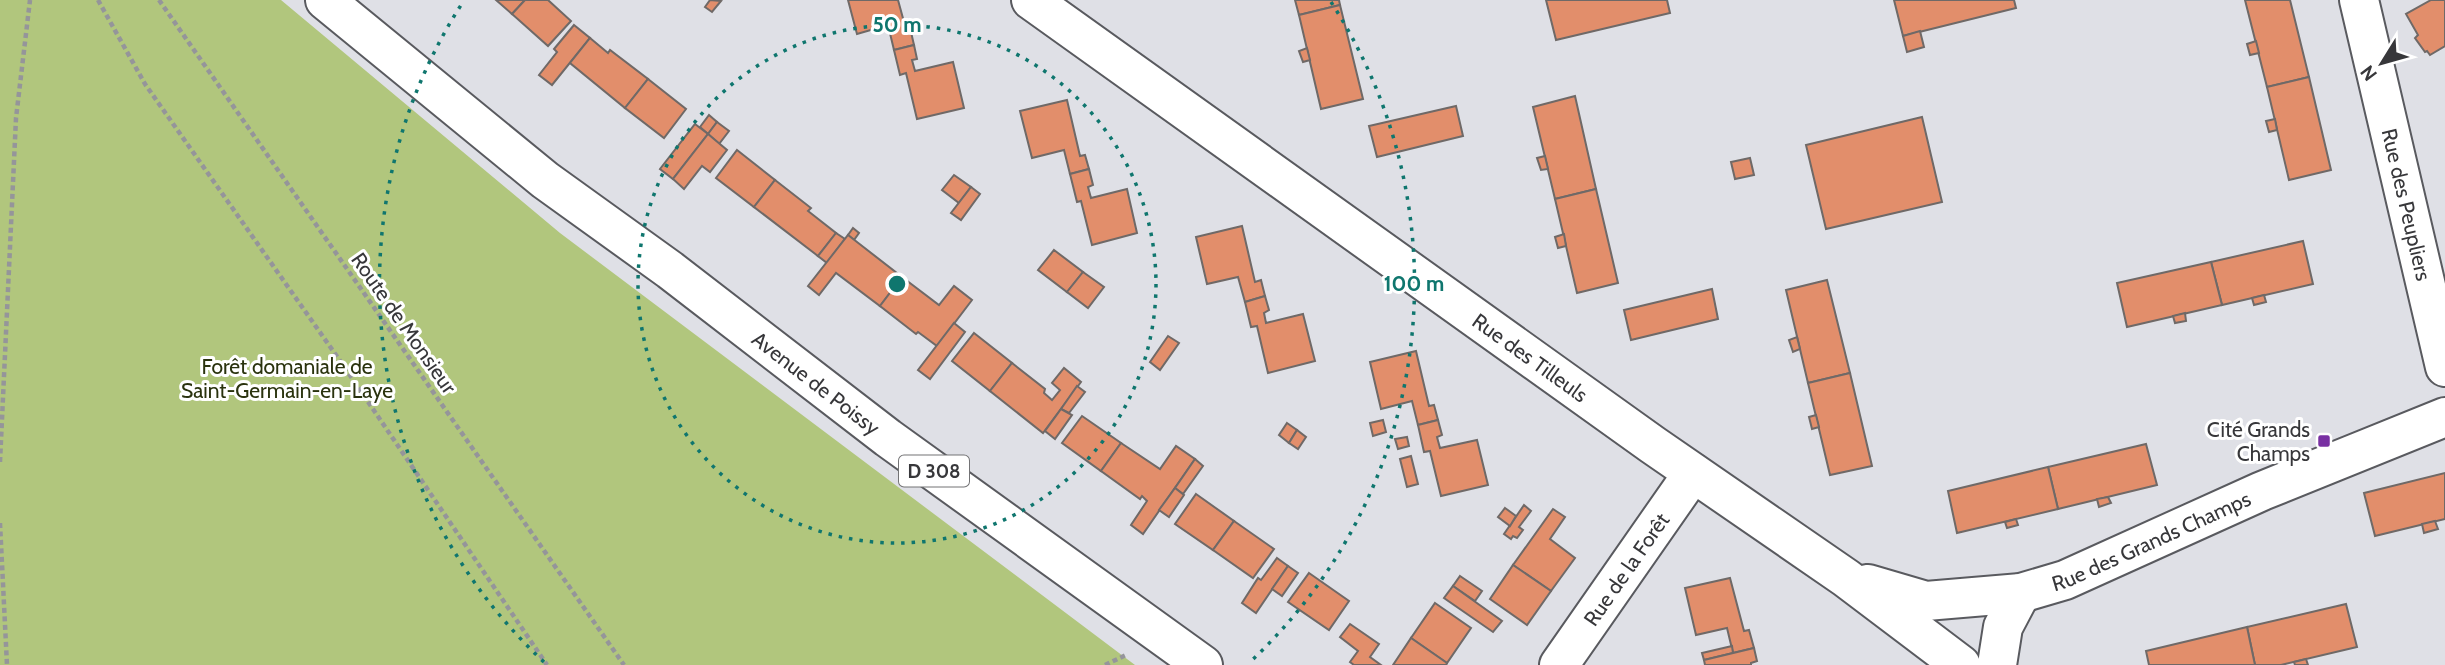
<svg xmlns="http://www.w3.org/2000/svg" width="2445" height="665" font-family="Cabin,sans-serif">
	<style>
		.green { fill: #b1c67d }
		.building { fill: #e28e6b; stroke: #6f6967; stroke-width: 2 }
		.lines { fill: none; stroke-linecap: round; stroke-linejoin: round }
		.minor-casing { stroke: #595a5f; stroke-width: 42 }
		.primary-casing { stroke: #595a5f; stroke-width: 42 }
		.path { stroke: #95959a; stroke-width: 4.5; stroke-dasharray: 5 3.5; stroke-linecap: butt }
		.minor { stroke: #fff; stroke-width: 38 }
		.primary { stroke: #fff; stroke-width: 38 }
		.ring { fill: none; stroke: #0f766e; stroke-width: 3.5; stroke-dasharray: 3.5 7 }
		.poi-dot { fill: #782fa2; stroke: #fff; stroke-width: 2.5 }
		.labels { text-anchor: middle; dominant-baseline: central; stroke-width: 6; stroke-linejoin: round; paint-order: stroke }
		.shield { fill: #fff; stroke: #737375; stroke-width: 2 }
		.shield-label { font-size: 19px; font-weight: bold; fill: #37373a }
		.street-label { font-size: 21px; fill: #37373a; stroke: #fff }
		.park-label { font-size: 21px; fill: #2a330e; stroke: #fff }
		.poi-label { font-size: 21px; fill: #37373a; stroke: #fff; text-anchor: end }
		.centre { fill: #0f766e; stroke: #fff; stroke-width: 3.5 }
		.ring-label { font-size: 21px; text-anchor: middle; font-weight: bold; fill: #0f766e; stroke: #fff; stroke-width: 6; stroke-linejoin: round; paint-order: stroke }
	</style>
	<rect width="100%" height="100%" fill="#dfe0e6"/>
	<polygon class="green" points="0,0 281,0 560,233 1135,665 0,665"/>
	<g class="building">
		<polygon points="496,0 525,0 512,14"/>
		<polygon points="525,0 548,0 571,21 548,46 512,14"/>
		<polygon points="710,0 721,1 712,12 705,7"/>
		<polygon points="848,0 898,0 907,33 911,32 914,45 894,50 888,25 857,34"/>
		<polygon points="1295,0 1339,0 1340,5 1299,15"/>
		<polygon points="1546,0 1667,0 1670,13 1556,40"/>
		<polygon points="1894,0 2014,0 2016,8 1903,36"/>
		<polygon points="2245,0 2290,0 2309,77 2267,87"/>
		<polygon points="2431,0 2445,0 2445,46 2430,55 2427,51 2425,52 2415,38 2418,35 2406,14"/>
		<polygon points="1340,5 1363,99 1321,109 1299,15"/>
		<polygon points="574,25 590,38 552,85 539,75 557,52 554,49"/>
		<polygon points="1920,31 1924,47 1907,52 1903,36"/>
		<polygon points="590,38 608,53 610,50 648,79 625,108 570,63"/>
		<polygon points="2256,41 2259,53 2250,55 2247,44"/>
		<polygon points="914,45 917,59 912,60 915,71 953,62 964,108 917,119 906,73 900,75 894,50"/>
		<polygon points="1307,48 1310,60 1303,62 1299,51"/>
		<polygon points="2309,77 2331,170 2289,180 2267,87"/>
		<polygon points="648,79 686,109 664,138 625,108"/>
		<polygon points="1575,96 1596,189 1555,199 1533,107"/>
		<polygon points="1067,100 1080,156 1085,155 1089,169 1070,174 1064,150 1032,158 1020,111"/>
		<polygon points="1456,106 1463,136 1377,157 1369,126"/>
		<polygon points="709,115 717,122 708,134 700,127"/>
		<polygon points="1922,117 1942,202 1826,229 1806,145"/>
		<polygon points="2275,119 2277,130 2269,132 2266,121"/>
		<polygon points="717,122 729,131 719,144 708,134"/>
		<polygon points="695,124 708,134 673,179 660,169"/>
		<polygon points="708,134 727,150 710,172 702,166 684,189 673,179"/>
		<polygon points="737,150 775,180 754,207 716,178"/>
		<polygon points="1545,156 1548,169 1541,170 1537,158"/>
		<polygon points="1750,158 1754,175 1735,179 1731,162"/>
		<polygon points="1089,169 1093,185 1088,187 1091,198 1127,189 1137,233 1092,245 1081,201 1077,202 1070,174"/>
		<polygon points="954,175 971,187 959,203 942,190"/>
		<polygon points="775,180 811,208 808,211 836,233 818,256 754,207"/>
		<polygon points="971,187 980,194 961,220 951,213"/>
		<polygon points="1596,189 1618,283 1577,293 1555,199"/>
		<polygon points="1242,226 1255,282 1261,280 1265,296 1245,302 1238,277 1207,284 1196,237"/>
		<polygon points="853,228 859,233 854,240 848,235"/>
		<polygon points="836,233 845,239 827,263 818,256"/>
		<polygon points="1564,234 1566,246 1558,248 1555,237"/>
		<polygon points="848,235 902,277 880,306 836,273 819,295 808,286"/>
		<polygon points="2303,241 2313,284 2222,305 2211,262"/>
		<polygon points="1054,250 1083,272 1067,292 1038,270"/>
		<polygon points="2211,262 2222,305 2127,327 2117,283"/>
		<polygon points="1083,272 1104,287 1088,308 1067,292"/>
		<polygon points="902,277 939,305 954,286 972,300 937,346 918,332 916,334 880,306"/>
		<polygon points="1827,280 1850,373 1808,383 1786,290"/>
		<polygon points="1712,289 1718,319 1631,340 1624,310"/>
		<polygon points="2264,295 2266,302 2254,305 2252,298"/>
		<polygon points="1265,296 1269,310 1264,313 1266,323 1303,314 1315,361 1268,373 1257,326 1251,327 1245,302"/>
		<polygon points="2185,313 2186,321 2175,323 2173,316"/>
		<polygon points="954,323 965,332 930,379 918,370"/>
		<polygon points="974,333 1012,363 990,391 952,361"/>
		<polygon points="1168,336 1179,343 1160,370 1150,362"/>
		<polygon points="1797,337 1800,349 1793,352 1789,340"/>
		<polygon points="1416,351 1429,406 1434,405 1438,420 1418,425 1412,401 1381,409 1370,362"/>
		<polygon points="1012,363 1045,389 1044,393 1052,400 1060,390 1052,383 1064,368 1081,382 1043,433 990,391"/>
		<polygon points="1850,373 1872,466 1830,475 1808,383"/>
		<polygon points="1077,386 1085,392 1069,413 1061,409"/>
		<polygon points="1061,409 1072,415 1055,439 1045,431"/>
		<polygon points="1816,415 1819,427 1812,429 1809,417"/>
		<polygon points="1082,416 1121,443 1101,471 1062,443"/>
		<polygon points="1383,420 1386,432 1373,436 1370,423"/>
		<polygon points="1438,420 1442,435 1437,437 1440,448 1477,440 1488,485 1441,496 1430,451 1424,452 1418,425"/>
		<polygon points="1287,423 1297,430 1289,443 1279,435"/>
		<polygon points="1297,430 1306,437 1298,449 1289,443"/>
		<polygon points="1407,437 1409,446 1398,449 1395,439"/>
		<polygon points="1121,443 1160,469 1176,446 1195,459 1143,534 1131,525 1147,501 1142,496 1140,499 1101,471"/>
		<polygon points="2146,444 2157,485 2058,509 2048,467"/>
		<polygon points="1411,456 1418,484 1407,487 1400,459"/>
		<polygon points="1195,459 1203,466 1183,494 1175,488"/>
		<polygon points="2048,467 2058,509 1957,533 1948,491"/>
		<polygon points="2445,473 2445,519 2375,536 2364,493"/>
		<polygon points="1175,488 1184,495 1169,517 1159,510"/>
		<polygon points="1196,494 1234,521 1213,550 1175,524"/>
		<polygon points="2108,497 2111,503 2099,507 2097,499"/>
		<polygon points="1524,505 1531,511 1519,527 1523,530 1517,538 1513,536 1511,539 1504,534"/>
		<polygon points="1505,508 1516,516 1510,526 1498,517"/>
		<polygon points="1553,509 1565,517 1550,539 1575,558 1551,591 1513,565"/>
		<polygon points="2016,519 2018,525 2007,528 2005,522"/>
		<polygon points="1234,521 1274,549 1253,578 1213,550"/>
		<polygon points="2435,521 2438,529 2424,533 2422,524"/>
		<polygon points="1277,558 1288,566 1256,613 1242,603 1258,578 1261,580"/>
		<polygon points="1513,565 1551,591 1527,625 1490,599"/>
		<polygon points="1288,566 1298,573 1282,596 1272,589"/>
		<polygon points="1309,573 1349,601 1329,630 1288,602"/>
		<polygon points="1460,576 1482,591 1475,601 1453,586"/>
		<polygon points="1730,578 1744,631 1749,630 1754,648 1733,653 1727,628 1696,635 1685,588"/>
		<polygon points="1453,586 1502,621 1493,632 1444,598"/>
		<polygon points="1435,603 1471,628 1447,663 1411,638"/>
		<polygon points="2346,604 2357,647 2281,665 2255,665 2247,627"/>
		<polygon points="1350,624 1379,644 1370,657 1381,665 1354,665 1350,662 1358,651 1340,637"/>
		<polygon points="2247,627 2255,665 2149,665 2146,651"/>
		<polygon points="1411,638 1447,663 1446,665 1393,665"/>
		<polygon points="1732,646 1733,653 1704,660 1702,653"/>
		<polygon points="1754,648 1757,661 1751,663 1751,665 1705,665 1704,660"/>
		<polygon points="2306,659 2308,665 2295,665 2294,662"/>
	</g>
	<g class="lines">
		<g class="minor-casing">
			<g id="minor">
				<path id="s1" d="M1031,0l622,445 193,133 115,87"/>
				<path id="s2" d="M2359,0l86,367"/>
				<path id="s3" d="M1868,584l58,17 95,-8 44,-13 197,-89 183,-74"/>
				<path id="s4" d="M1559,665l134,-192"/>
				<polyline points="1997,665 2003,627 2021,593"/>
			</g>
		</g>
		<g class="primary-casing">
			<g id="primary">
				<path id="s5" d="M325,0l220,180 125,90 218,168 315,227"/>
			</g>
		</g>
		<g class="path">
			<polyline points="98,0 145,84 343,365 547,665"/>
			<polyline points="159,0 624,665"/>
			<polyline points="0,462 16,118 30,0"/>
			<polyline points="0,523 7,665"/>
			<polyline points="1105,665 1128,654"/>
		</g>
		<use href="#minor" class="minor"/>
		<use href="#primary" class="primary"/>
	</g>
	<g class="ring">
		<circle cx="897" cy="284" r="259"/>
		<path d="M544 662A517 517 0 0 1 463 2M1331 2A517 517 0 0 1 1250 662"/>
	</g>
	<rect class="poi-dot" x="2317" y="434" width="14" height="14" rx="3.5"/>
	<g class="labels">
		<rect class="shield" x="899" y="455.5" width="70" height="31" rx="5"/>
		<g class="shield-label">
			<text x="934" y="471">D 308</text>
		</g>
		<g class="street-label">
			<text stroke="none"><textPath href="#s2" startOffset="210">Rue des Peupliers</textPath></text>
			<text transform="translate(404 323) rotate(55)">Route de Monsieur</text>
			<text stroke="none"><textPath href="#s1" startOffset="614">Rue des Tilleuls</textPath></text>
			<text stroke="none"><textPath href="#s5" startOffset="623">Avenue de Poissy</textPath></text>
			<text stroke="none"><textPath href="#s3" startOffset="296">Rue des Grands Champs</textPath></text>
			<text stroke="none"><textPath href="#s4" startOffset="117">Rue de la Forêt</textPath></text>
		</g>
		<g class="park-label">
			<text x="287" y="366">Forêt domaniale de<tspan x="287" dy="24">Saint-Germain-en-Laye</tspan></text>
		</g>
		<g class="poi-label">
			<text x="2310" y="429">Cité Grands<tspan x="2310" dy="24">Champs</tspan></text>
		</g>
	</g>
	<circle cx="897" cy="284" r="10" class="centre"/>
	<g class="ring-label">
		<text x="897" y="32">50 m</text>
		<text x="1414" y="291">100 m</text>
	</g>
	<g transform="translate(2382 63) rotate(233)" stroke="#ffffff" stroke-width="5" paint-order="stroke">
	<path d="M0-5L12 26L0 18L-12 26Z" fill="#37373a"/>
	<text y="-10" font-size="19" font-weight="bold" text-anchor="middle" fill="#37373a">N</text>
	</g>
</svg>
